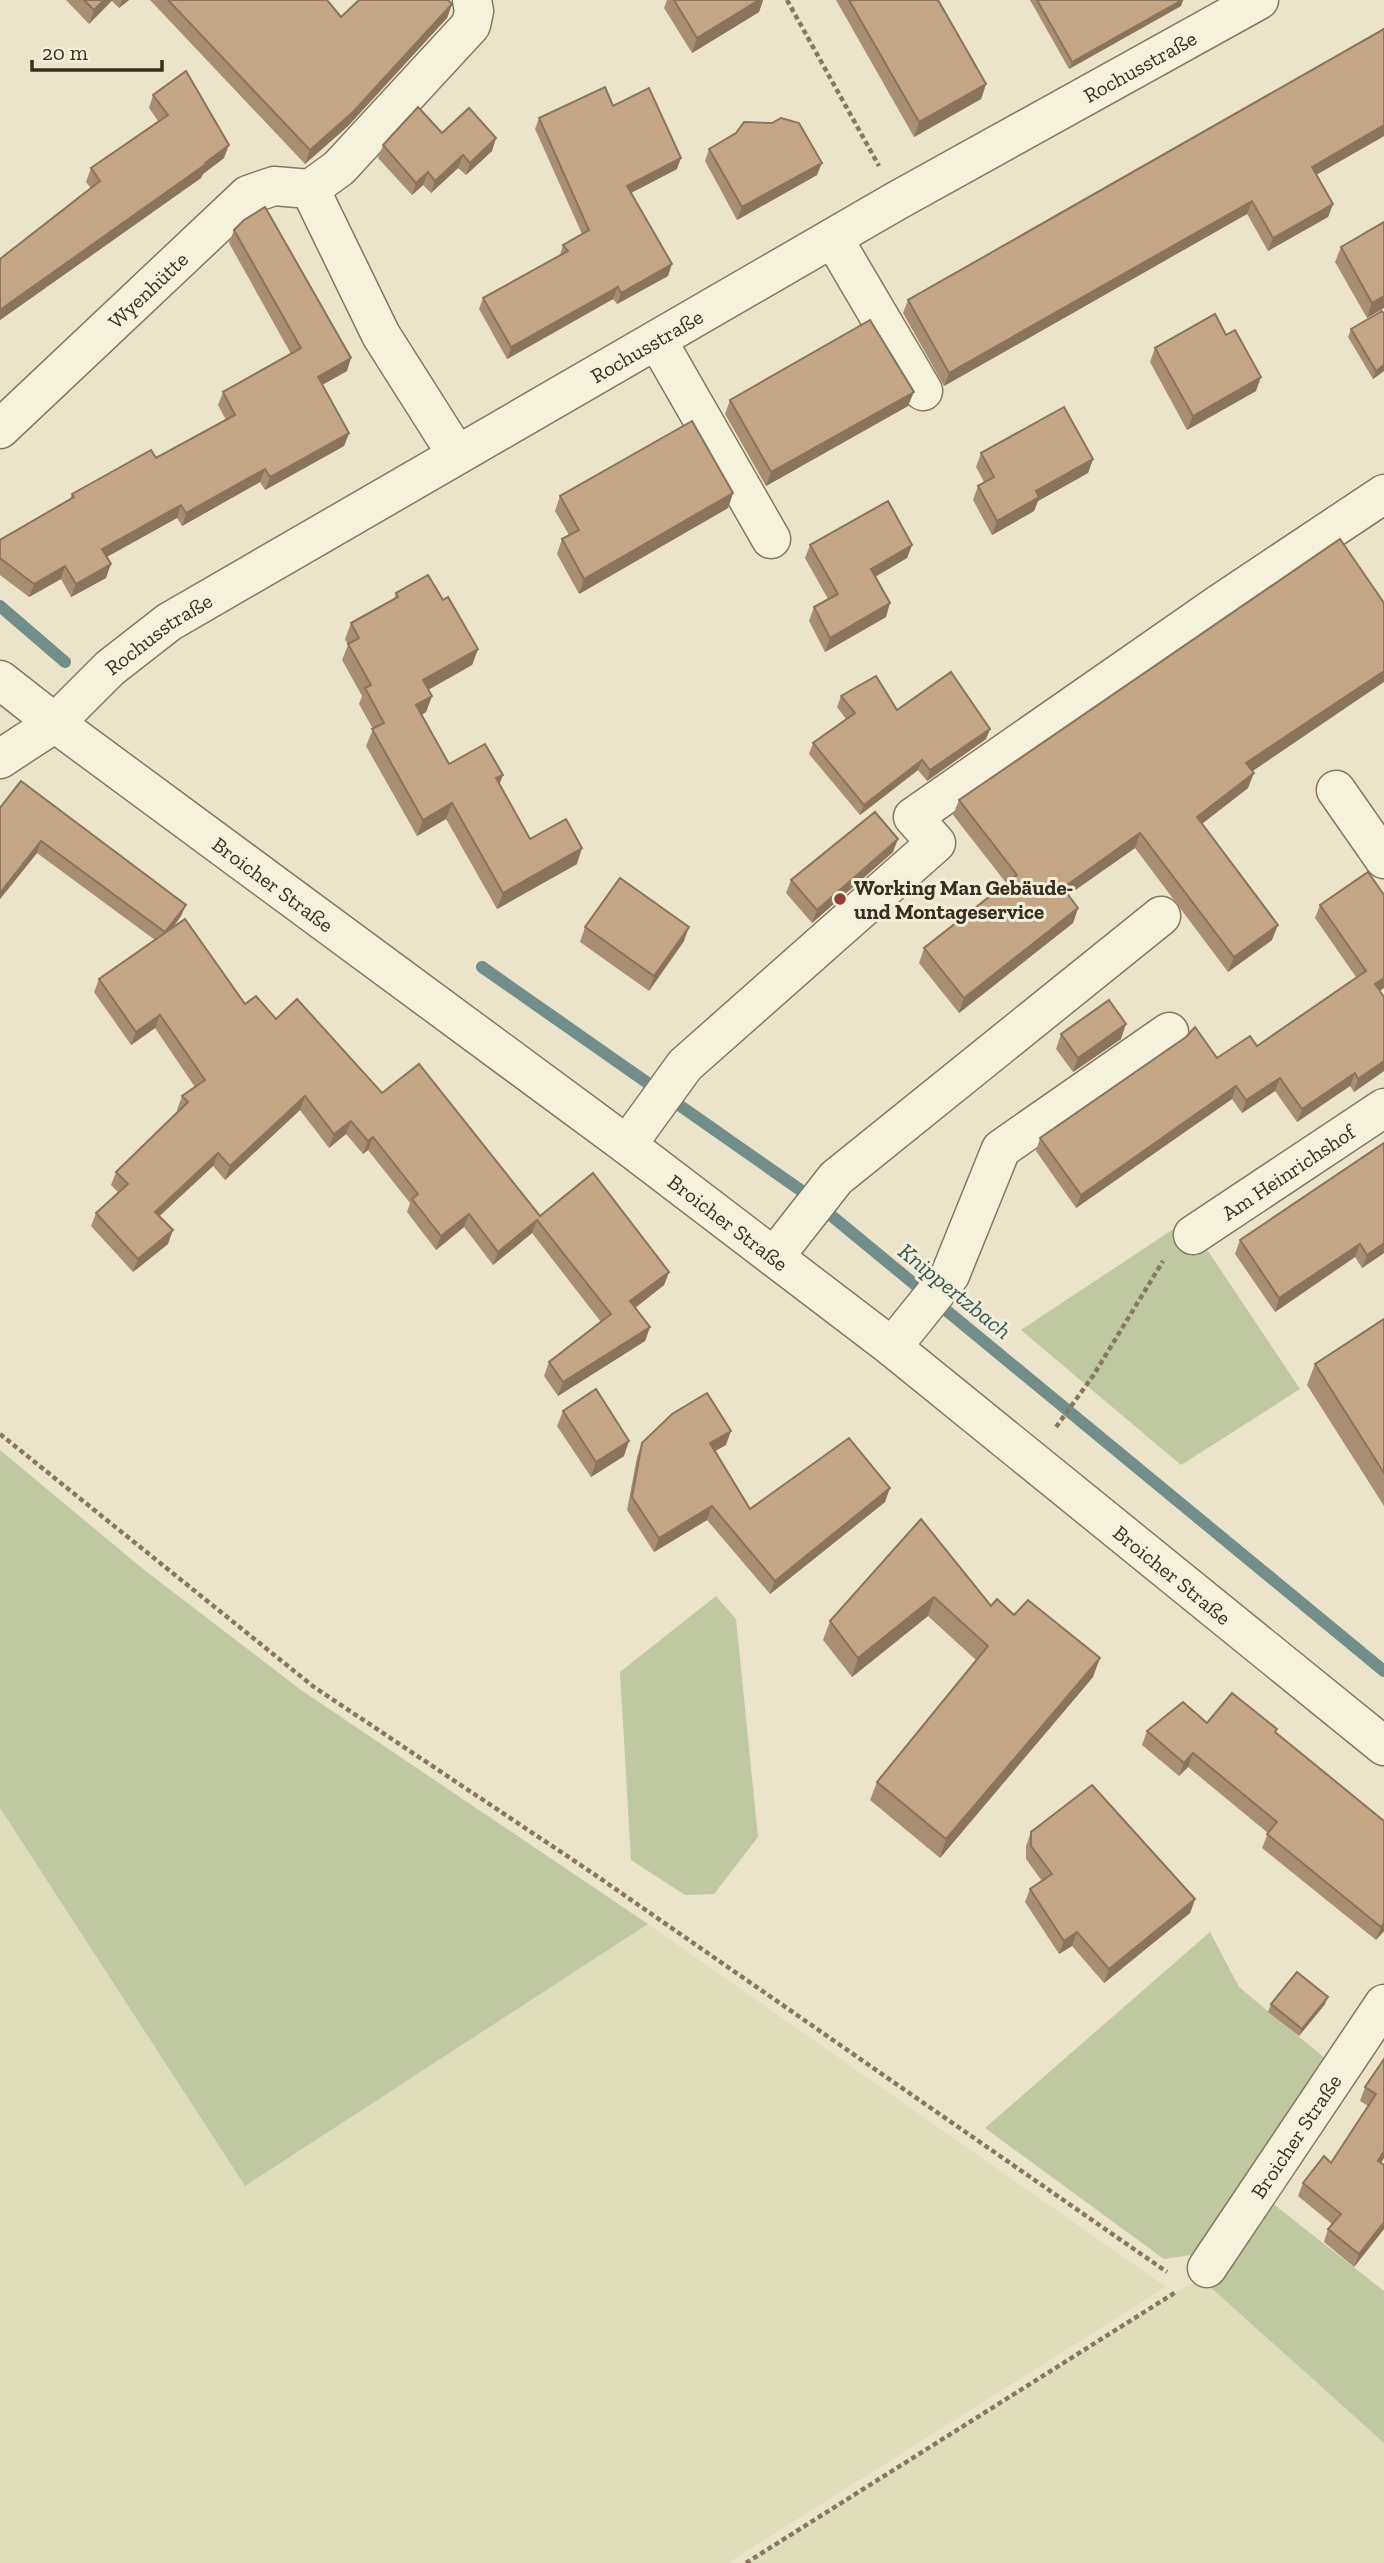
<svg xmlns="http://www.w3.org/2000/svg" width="1384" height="2563" font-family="'Zilla Slab',serif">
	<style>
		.farmland { fill: #e0ddb9 }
		.green { fill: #bfc89f }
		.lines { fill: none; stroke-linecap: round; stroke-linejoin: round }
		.stream { stroke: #718e8a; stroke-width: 12 }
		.minor-casing { stroke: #867860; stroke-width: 41 }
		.path { stroke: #867860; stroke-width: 4.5; stroke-dasharray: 5 3.5; stroke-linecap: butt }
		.minor { stroke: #f6f1dd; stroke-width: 38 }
		.wall { fill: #a98f72 }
		.shaded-wall { fill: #8a745c }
		.building { fill: #c5a684; stroke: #8a745c; stroke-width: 2 }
		.poi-dot { fill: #8f3f36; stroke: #f3eed9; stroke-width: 2.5 }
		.labels { text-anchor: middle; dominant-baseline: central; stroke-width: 6; stroke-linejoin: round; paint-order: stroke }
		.street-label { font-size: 21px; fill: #382f22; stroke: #f3eed9 }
		.poi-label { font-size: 21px; font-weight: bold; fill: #382f22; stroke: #f3eed9; text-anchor: start }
		.water-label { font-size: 23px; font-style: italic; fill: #335556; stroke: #f3eed9 }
	</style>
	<rect width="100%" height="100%" fill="#ebe4ca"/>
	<g class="farmland">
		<polygon points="0,1808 245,2186 648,1924 1166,2287 728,2563 0,2563"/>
		<polygon points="1203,2280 1384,2443 1384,2563 746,2563 1186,2286"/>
	</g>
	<g class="green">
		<polygon points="1184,1222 1204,1245 1300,1389 1181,1465 1021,1330"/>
		<polygon points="0,1450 143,1569 301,1690 648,1924 245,2186 0,1808"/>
		<polygon points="716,1596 736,1619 758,1837 714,1894 685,1895 631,1860 620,1672"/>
		<polygon points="1210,1932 1239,1987 1327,2060 1197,2254 1164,2259 985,2128"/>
		<polygon points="1272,2203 1384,2291 1384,2443 1207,2284"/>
	</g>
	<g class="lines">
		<g class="stream">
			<polyline points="0,606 65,662"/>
			<polyline points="482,967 799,1189 1384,1671"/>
		</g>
		<g class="minor-casing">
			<g id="minor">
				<polyline points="833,238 923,391"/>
				<polyline points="657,340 771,539"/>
				<path id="s1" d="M0,429l248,-234 26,-9 36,3"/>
				<polyline points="457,455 381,335 310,189 339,168 471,25 474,11 472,0"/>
				<path id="s2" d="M0,680l55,43 572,422 265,202 492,399"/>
				<path id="s3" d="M0,759l55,-36 55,-55 59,-46 729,-422 361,-200"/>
				<polyline points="1336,790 1384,859"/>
				<polyline points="627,1145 685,1065 936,843 913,817 1219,604 1384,494"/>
				<path id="s4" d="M1193,1235l191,-127"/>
				<polyline points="774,1257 836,1178 1161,916"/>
				<polyline points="892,1347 950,1275 1001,1149 1169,1032"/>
				<path id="s5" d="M1207,2268l177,-264"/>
			</g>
		</g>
		<g class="path">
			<polyline points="787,0 879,166"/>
			<polyline points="1056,1427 1093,1376 1163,1261"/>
			<polyline points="0,1434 314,1687 591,1872 1167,2272"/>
			<polyline points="746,2563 1176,2292"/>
		</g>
		<use href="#minor" class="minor"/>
	</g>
	<g class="wall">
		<polygon points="66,0 129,0 119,8 112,1 89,24"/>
		<polygon points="150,0 327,0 341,17 452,4 447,18 348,126 305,164"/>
		<polygon points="667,0 763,0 759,12 692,53 664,8"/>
		<polygon points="836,0 938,0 986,84 981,99 914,137"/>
		<polygon points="1030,0 1183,0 1181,6 1069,69"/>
		<polygon points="1384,29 1384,136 1316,175 1333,204 1328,217 1268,251 1247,214 944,386 903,313 908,300"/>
		<polygon points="153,95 224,158 203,174 201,178 0,320 0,259 91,188 86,182 91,168 158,121 149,108"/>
		<polygon points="613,106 677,169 631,193 668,276 617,304 613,299 507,359 479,309 483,298 560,255 563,245 582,234 535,129 539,118"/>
		<polygon points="442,133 492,151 466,175 458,168 431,193 423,185 412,195 378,158 383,145"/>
		<polygon points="709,149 817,175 737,220 705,161"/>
		<polygon points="1384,222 1384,308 1367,318 1335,262 1341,247"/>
		<polygon points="234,230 347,371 322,385 349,433 344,446 265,490 260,482 182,526 177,518 107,557 106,578 71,597 61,579 29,597 0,575 0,540 70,499 72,494 156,458 226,420 218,405 223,392 291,354 229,243"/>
		<polygon points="1384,314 1384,371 1373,379 1348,337 1351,329"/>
		<polygon points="1155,348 1256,391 1187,430 1150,362"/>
		<polygon points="730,400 908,406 766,486 725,414"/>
		<polygon points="981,453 1093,459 1088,473 1038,501 1034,511 992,535 973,500 978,486 984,482 976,467"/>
		<polygon points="733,493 728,508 579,594 557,554 562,539 569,535 555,511 560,496"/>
		<polygon points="810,545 912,545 907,558 875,577 886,617 825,652 809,621 814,607 828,599 805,558"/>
		<polygon points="396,593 443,600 478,649 472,665 428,690 432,696 426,712 422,715 449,764 499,784 530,839 577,864 497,909 446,819 417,836 366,746 373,729 359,704 362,696 342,660 348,645 345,639 351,623 394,599"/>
		<polygon points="841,696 897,710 990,729 986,739 927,781 918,770 860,815 809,754 813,743 846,719 837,707"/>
		<polygon points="1252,771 1248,788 1202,824 1272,940 1228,972 1135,848 1068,895 1078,908 1073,923 959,1013 919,963 924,948 1007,884 953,815 959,800"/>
		<polygon points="0,808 181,916 173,927 245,1004 276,1019 382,1093 540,1216 669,1272 664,1285 635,1308 650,1327 645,1341 558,1396 544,1376 549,1362 601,1322 532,1233 493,1265 464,1227 436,1250 407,1212 410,1203 368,1150 363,1154 346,1134 329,1148 300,1110 225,1180 213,1166 159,1216 168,1244 133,1272 91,1226 96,1213 118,1192 111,1185 116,1172 178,1111 177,1110 182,1096 195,1087 155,1028 131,1045 94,992 99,979 155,940 37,853 0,899"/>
		<polygon points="893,852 812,923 786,893 791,880"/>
		<polygon points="1320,905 1384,997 1384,1071 1354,1092 1350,1086 1297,1122 1275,1091 1242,1113 1232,1099 1076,1208 1036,1151 1040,1138 1217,1058 1257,1046 1356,977 1315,918"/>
		<polygon points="585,927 684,941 649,991 580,942"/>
		<polygon points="1061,1034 1121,1039 1073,1072 1056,1049"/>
		<polygon points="1384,1143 1384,1253 1362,1268 1355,1257 1275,1312 1235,1254 1240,1240"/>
		<polygon points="1384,1319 1384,1506 1307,1385 1315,1364"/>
		<polygon points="563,1411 624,1456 591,1477 557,1426"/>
		<polygon points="642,1443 726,1445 714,1451 750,1509 885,1502 770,1594 707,1520 654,1552 627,1510 637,1457"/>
		<polygon points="921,1519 991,1606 1014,1615 1093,1677 940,1858 870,1800 877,1782 976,1660 928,1616 852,1677 823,1640 830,1621"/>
		<polygon points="1207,1723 1275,1732 1384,1931 1376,1940 1262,1848 1268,1833 1188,1767 1179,1776 1142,1745 1147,1731"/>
		<polygon points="1031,1832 1195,1899 1190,1913 1104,1983 1072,1946 1059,1954 1025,1902 1030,1889 1042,1881 1026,1859 1026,1846"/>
		<polygon points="1271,2004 1325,2004 1299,2036 1268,2012"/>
		<polygon points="1384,2059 1384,2158 1381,2163 1384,2165 1384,2229 1354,2267 1324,2242 1328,2229 1332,2224 1298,2196 1303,2183 1331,2163 1368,2106 1360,2101 1365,2087"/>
	</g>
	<g class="shaded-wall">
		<polygon points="104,0 112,0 89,24 94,10"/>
		<polygon points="122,0 129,0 119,8"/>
		<polygon points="759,0 763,0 759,12 692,53 697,38"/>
		<polygon points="1182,0 1183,0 1181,6 1069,69 1072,62"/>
		<polygon points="452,4 447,18 348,126 305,164 310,150"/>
		<polygon points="986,84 981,99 914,137 919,122"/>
		<polygon points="1384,125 1384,136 1307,180 1312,167"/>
		<polygon points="496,138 492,151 466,175 470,163"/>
		<polygon points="229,145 224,158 203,174 201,178 0,320 0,310"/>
		<polygon points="463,155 458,168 431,193 435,181"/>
		<polygon points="681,158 677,169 623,197 627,186"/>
		<polygon points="822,163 817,175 737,220 742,207"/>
		<polygon points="428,172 423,185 412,195 416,183"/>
		<polygon points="1252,201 1247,214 944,386 949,373"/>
		<polygon points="1333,204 1328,217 1268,251 1273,238"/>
		<polygon points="672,264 668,276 617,304 621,293"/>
		<polygon points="618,287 613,299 507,359 511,347"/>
		<polygon points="1384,296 1384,308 1367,318 1372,303"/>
		<polygon points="351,358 347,371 313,390 318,377"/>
		<polygon points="1384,365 1384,371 1373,379 1376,371"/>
		<polygon points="1261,377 1256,391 1187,430 1193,416"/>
		<polygon points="914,392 908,406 766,486 771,472"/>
		<polygon points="349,433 344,446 265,490 270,477"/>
		<polygon points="1093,459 1088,473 1038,501 1034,511 992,535 997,521 1036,491"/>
		<polygon points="265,469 260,482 182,526 186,513"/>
		<polygon points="733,493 728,508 579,594 584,579"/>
		<polygon points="181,505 177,518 97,562 102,549"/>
		<polygon points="912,545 907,558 866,582 871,569"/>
		<polygon points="111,564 106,578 71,597 76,584"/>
		<polygon points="65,566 61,579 29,597 34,584"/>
		<polygon points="890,603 886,617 825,652 830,638"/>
		<polygon points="478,649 472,665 417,696 423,680"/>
		<polygon points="1384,671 1384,682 1241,779 1246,763"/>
		<polygon points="432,696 426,712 410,721 416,705"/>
		<polygon points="990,729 986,739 927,781 930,770"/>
		<polygon points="922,760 918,770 860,815 864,805"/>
		<polygon points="1254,773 1248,788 1191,832 1197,817"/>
		<polygon points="503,775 497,791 496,778"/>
		<polygon points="452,803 446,819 417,836 423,820"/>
		<polygon points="1140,833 1135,848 1057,903 1063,888"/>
		<polygon points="898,839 893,852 812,923 817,910"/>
		<polygon points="41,841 37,853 0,899 0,893"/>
		<polygon points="582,848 577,864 497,909 503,893"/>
		<polygon points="186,905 181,916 161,944 165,932"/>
		<polygon points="1078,908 1073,923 959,1013 964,998"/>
		<polygon points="1278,925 1272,940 1228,972 1234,957"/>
		<polygon points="689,927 684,941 649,991 654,976"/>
		<polygon points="1384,978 1384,988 1371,997 1375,984"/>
		<polygon points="160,1015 155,1028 131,1045 136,1032"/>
		<polygon points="1126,1024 1121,1039 1073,1072 1078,1058"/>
		<polygon points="1384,1061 1384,1071 1354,1092 1358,1079"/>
		<polygon points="1355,1073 1350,1086 1297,1122 1302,1109"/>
		<polygon points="1280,1078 1275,1091 1242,1113 1246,1100"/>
		<polygon points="1236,1086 1232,1099 1076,1208 1081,1195"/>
		<polygon points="305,1096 300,1110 225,1180 230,1166"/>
		<polygon points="351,1121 346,1134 329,1148 334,1134"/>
		<polygon points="373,1137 368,1150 363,1154 368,1141"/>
		<polygon points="218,1153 213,1166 150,1225 155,1212"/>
		<polygon points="469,1214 464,1227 436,1250 441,1236"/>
		<polygon points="537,1220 532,1233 493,1265 498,1252"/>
		<polygon points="173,1230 168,1244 133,1272 138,1259"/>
		<polygon points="1384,1243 1384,1253 1362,1268 1367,1255"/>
		<polygon points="1360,1244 1355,1257 1275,1312 1279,1298"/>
		<polygon points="669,1272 664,1285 626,1315 630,1301"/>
		<polygon points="650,1327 645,1341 558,1396 563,1382"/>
		<polygon points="731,1431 726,1445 705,1457 710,1443"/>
		<polygon points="629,1441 624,1456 591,1477 596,1462"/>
		<polygon points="890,1488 885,1502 770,1594 775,1581"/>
		<polygon points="712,1506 707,1520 654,1552 659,1538"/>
		<polygon points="934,1597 928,1616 852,1677 858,1658"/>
		<polygon points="1100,1658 1093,1677 940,1858 946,1839"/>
		<polygon points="1193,1753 1188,1767 1179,1776 1184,1763"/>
		<polygon points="1195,1899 1190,1913 1104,1983 1109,1969"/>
		<polygon points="1384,1923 1384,1931 1376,1940 1381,1927"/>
		<polygon points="1077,1932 1072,1946 1059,1954 1064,1941"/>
		<polygon points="1328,1997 1325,2004 1299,2036 1302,2029"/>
		<polygon points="1384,2151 1384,2158 1373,2174 1378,2161"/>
		<polygon points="1384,2222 1384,2229 1354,2267 1359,2254"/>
	</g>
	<g class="building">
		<polygon points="84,0 104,0 94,10"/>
		<polygon points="168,0 327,0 341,17 359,0 448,0 452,4 353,112 310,150"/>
		<polygon points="674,0 759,0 697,38"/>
		<polygon points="849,0 938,0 986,84 919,122"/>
		<polygon points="1037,0 1182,0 1072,62"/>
		<polygon points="1384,29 1384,125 1312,167 1333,204 1273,238 1252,201 949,373 908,300"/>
		<polygon points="186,71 229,145 205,163 206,164 0,310 0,259 100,181 91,168 168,115 153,95"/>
		<polygon points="605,87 613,106 649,88 681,158 627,186 672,264 621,293 618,287 511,347 483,298 568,251 563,245 589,230 539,118"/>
		<polygon points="418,107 442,133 469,108 496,138 470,163 463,155 435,181 428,172 416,183 383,145"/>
		<polygon points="781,118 799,123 822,163 742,207 709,149 736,133 744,122 772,123"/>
		<polygon points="265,207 351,358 318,377 349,433 270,477 265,469 186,513 181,505 102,549 111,564 76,584 65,566 34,584 0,558 0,540 74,497 72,494 151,450 156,458 235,415 223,392 301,348 234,230 244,220"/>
		<polygon points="1384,222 1384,296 1372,303 1341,247"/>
		<polygon points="1382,311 1384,314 1384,365 1376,371 1351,329"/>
		<polygon points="1215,314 1226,335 1235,330 1261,377 1193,416 1155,348"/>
		<polygon points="870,320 914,392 771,472 730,400"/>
		<polygon points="1064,407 1093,459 1036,491 1039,497 997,521 978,486 994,477 981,453"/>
		<polygon points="692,421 733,493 584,579 562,539 579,530 560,496"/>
		<polygon points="888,501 912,545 871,569 890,603 830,638 814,607 838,594 810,545"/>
		<polygon points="1340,539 1384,603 1384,671 1246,763 1254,773 1197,817 1278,925 1234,957 1140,833 1063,888 1078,908 964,998 924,948 1017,875 959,800"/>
		<polygon points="428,575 443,600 448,597 478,649 423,680 432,696 416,705 449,764 485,744 503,775 496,778 530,839 566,819 582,848 503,893 452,803 423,820 372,729 384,723 365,688 371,685 348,644 359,638 351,623 398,597 396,593"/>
		<polygon points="951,672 990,729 930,770 922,760 864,805 813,743 855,713 841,696 876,676 897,710"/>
		<polygon points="21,781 186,905 165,932 41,841 0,893 0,808"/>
		<polygon points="875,812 898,839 817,910 791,880"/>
		<polygon points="1368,872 1384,895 1384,978 1375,984 1384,997 1384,1061 1358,1079 1355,1073 1302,1109 1280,1078 1246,1100 1236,1086 1081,1195 1040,1138 1186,1037 1195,1027 1217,1058 1250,1036 1257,1046 1366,971 1320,905"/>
		<polygon points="620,878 689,927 654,976 585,927"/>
		<polygon points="185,919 245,1004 256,996 276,1019 297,999 382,1093 419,1064 540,1216 593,1173 669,1272 630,1301 650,1327 563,1382 549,1362 611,1314 537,1220 498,1252 469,1214 441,1236 412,1199 418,1194 373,1137 368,1141 351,1121 334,1134 305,1096 230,1166 218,1153 155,1212 173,1230 138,1259 96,1213 128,1184 116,1172 188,1102 182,1096 205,1080 160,1015 136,1032 99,979"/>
		<polygon points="1109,1000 1126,1024 1078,1058 1061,1034"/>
		<polygon points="1384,1143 1384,1243 1367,1255 1360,1244 1279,1298 1240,1240"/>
		<polygon points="1384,1319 1384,1473 1315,1364"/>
		<polygon points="596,1389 629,1441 596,1462 563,1411"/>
		<polygon points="707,1393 731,1431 710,1443 750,1509 849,1438 890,1488 775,1581 712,1506 659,1538 632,1497 642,1443 672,1414"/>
		<polygon points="921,1519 991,1606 997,1599 1014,1615 1028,1600 1100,1658 946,1839 877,1782 988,1646 934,1597 858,1658 830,1621"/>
		<polygon points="1232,1693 1277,1729 1275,1732 1384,1821 1384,1923 1381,1927 1267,1834 1277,1822 1193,1753 1184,1763 1147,1731 1183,1702 1207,1723"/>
		<polygon points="1092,1785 1195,1899 1109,1969 1077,1932 1064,1941 1030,1889 1052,1874 1031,1846 1031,1832"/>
		<polygon points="1297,1972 1328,1997 1302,2029 1271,2004"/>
		<polygon points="1384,2059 1384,2151 1378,2161 1384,2165 1384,2222 1359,2254 1328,2229 1341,2214 1303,2183 1324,2156 1331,2163 1376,2094 1365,2087"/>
	</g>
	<circle class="poi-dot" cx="840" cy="899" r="7"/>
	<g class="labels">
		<g class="street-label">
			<text stroke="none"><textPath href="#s3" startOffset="1337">Rochusstraße</textPath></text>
			<text stroke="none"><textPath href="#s1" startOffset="203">Wyenhütte</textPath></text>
			<text stroke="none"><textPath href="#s3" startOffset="770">Rochusstraße</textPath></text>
			<text stroke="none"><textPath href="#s3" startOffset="203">Rochusstraße</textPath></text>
			<text stroke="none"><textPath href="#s2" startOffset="341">Broicher Straße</textPath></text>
			<text stroke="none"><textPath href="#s4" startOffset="114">Am Heinrichshof</textPath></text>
			<text stroke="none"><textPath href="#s2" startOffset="908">Broicher Straße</textPath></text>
			<text stroke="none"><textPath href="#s2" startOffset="1475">Broicher Straße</textPath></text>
			<text stroke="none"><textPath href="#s5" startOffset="159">Broicher Straße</textPath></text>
		</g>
		<g class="poi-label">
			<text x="854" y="887">Working Man Gebäude-<tspan x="854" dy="24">und Montageservice</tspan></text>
		</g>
		<g class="water-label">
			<text transform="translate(955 1291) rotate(39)">Knippertzbach</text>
		</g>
	</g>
	<path d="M32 60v10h130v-10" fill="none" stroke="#382f22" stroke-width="3.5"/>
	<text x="42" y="60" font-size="21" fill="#382f22" stroke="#f3eed9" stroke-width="5" paint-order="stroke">20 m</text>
</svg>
